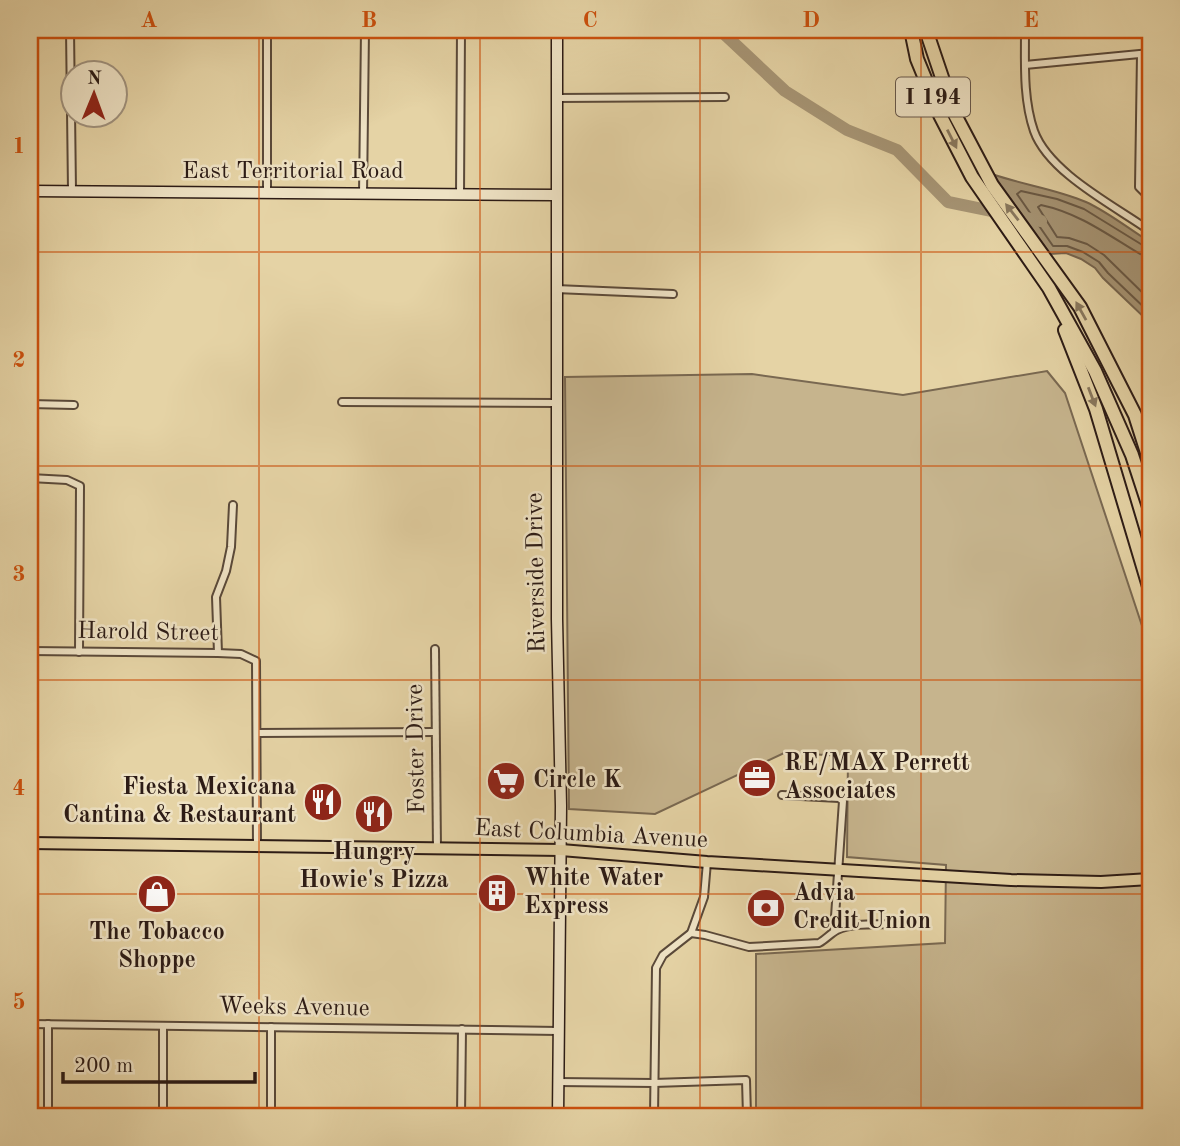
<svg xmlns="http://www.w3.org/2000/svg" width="1180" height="1146" font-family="'Old Standard TT',serif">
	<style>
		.green { fill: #c6b48d; stroke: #796851; stroke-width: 2 }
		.water { fill: #a69474; stroke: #75644e; stroke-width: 2 }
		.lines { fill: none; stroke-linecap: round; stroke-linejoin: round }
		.shore { stroke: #695844; stroke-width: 2 }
		.river { stroke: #a69474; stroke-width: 12 }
		.street-casing { stroke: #5a4939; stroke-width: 10 }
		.secondary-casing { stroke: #2c1b15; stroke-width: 13 }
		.primary-casing { stroke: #2c1b15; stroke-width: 14 }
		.highway-casing { stroke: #2c1b15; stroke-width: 16 }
		.street { stroke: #eee2c4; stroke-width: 6 }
		.secondary { stroke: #eee2c4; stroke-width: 10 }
		.primary { stroke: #e5d3a5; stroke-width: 10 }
		.highway { stroke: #e5d3a5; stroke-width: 12 }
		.oneway { fill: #88775d }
		.grid { fill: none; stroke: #cc500d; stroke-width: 2; stroke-opacity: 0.55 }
		.labels { text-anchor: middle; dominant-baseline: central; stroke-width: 5; stroke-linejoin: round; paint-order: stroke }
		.shield { fill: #eee2c4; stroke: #66574a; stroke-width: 2 }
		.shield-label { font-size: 23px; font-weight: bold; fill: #2c1b15 }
		.street-label { font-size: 24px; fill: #2c1b15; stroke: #eee2c4 }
		.poi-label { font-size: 24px; font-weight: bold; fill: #2c1b15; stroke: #eee2c4; text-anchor: start }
		.neatline { fill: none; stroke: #cc500d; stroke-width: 2.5 }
		.grid-label { font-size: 23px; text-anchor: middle; font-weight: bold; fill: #cc500d }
	</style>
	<rect width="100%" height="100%" fill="#e5d3a5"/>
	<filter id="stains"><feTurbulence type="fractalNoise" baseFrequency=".00286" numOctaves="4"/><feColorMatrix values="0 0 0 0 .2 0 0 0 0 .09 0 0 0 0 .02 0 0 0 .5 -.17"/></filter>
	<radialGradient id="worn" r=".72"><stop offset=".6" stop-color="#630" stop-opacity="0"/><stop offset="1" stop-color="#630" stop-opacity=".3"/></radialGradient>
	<polygon class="green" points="1047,371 1065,393 1150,650 1150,1116 756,1116 756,954 945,943 946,865 847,857 848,756 784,753 655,814 569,809 565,377 752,374 903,395"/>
	<path class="water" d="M992,174c31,11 64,15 94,28 22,10 43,27 64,40v81l-47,-45 -8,-10 -14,-9 -15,-6 -16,1z"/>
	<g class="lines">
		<g class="shore">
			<polyline points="1150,247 1144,246 1084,209 1057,199 1021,191 1017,194 1053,246 1067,246 1083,252 1099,262 1108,273 1150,313"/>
			<path d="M1150,256l-10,-2c-32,-19 -61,-41 -99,-49l-3,2 19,30 12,1 18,6 17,11 46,45"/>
		</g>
		<polyline class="river" points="720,30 785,91 847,130 897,150 948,202 1041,221"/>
		<g class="street-casing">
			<g id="street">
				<polyline points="70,30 72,191"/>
				<path d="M1025,30c0,33 -2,69 9,101 15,42 81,75 116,100"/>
				<polyline points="1141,54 1139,187 1150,198"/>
				<polyline points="1025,65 1150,53"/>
				<polyline points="557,98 725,97"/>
				<polyline points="267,193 267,30"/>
				<polyline points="363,194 365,30"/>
				<polyline points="460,195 461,30"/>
				<polyline points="556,289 673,294"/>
				<polyline points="342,402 556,403"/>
				<polyline points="30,404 74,405"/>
				<polyline points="30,478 67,480 80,486 79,652"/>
				<polyline points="435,649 437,849"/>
				<polyline points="30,651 218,653 241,654 256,661 257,847"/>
				<polyline points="218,653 216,597 226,571 231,547 233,505"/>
				<polyline points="257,733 435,732"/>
				<polyline points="782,795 839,798 843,801 834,931"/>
				<path d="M691,933l14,2 44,12 70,-4c7,-4 12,-10 18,-13 17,-8 41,-5 59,-6"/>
				<polyline points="30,1024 558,1031"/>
				<polyline points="163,1026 163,1116"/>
				<polyline points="558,1082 654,1083 746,1080 747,1116"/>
				<polyline points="48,1116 48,1024"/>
				<polyline points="271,1116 271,1027"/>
				<polyline points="461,1116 462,1029"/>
				<polyline points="654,1116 656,968 663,955 691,933 704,897 707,862"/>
			</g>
		</g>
		<g class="secondary-casing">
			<g id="secondary">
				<polyline points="557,30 557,619 561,806 558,1116"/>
				<polyline points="30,191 556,195"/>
			</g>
		</g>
		<g class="primary-casing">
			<polyline id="primary" points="30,843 561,850 707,862 1011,880 1101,882 1150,879"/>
		</g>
		<g class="highway-casing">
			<g id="highway">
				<polyline points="911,30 917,59 940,115 972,177 1049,288 1095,371 1132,455 1150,510"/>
				<polyline points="926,30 954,113 992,185 1080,307 1135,415 1150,462"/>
				<polyline points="1065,330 1096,409 1150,590"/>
			</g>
		</g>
		<use href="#street" class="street"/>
		<use href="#secondary" class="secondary"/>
		<use href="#primary" class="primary"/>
		<use href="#highway" class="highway"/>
	</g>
	<defs><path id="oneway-solid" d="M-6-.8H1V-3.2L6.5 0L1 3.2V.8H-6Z" transform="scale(1.75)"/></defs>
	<g class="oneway">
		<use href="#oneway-solid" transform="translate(952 139) rotate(63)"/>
		<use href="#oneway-solid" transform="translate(1012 212) rotate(-128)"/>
		<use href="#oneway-solid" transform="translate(1081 311) rotate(-119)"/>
		<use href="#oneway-solid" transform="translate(1092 397) rotate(69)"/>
	</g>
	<path class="grid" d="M259,30v1086M480,30v1086M700,30v1086M921,30v1086M30,252h1120M30,466h1120M30,680h1120M30,894h1120"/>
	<defs>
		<g id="office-disc" transform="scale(2.0125)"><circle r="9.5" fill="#8f2418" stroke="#eee2c4"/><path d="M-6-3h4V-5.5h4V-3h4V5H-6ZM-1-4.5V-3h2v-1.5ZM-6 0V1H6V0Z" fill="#fff"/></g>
		<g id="supermarket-disc" transform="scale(2.0125)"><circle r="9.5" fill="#8f2418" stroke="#eee2c4"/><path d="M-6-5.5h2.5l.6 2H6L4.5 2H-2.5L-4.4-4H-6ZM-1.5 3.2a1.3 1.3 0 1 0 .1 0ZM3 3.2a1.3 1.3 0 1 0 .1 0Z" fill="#fff"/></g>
		<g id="restaurant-disc" transform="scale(2.0125)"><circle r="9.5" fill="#8f2418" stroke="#eee2c4"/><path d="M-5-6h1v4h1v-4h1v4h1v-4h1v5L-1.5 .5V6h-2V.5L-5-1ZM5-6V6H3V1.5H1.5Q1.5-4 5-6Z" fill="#fff"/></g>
		<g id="building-disc" transform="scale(2.0125)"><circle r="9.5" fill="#8f2418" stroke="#eee2c4"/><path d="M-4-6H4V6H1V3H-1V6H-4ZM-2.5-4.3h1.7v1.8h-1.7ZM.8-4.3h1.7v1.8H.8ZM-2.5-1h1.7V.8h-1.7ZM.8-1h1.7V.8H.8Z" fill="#fff"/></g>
		<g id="shop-disc" transform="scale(2.0125)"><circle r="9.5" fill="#8f2418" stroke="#eee2c4"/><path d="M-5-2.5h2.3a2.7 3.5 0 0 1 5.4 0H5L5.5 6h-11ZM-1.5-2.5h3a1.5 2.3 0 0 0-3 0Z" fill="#fff"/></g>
		<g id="bank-disc" transform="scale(2.0125)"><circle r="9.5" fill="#8f2418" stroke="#eee2c4"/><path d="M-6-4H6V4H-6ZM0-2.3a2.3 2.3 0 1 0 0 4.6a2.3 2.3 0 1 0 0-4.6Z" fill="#fff"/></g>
	</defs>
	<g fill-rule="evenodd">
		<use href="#office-disc" x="757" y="778"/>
		<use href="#supermarket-disc" x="506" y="781"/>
		<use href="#restaurant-disc" x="323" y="802"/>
		<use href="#restaurant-disc" x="374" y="814"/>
		<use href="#building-disc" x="497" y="893"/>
		<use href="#shop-disc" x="157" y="894"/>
		<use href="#bank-disc" x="766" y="908"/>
	</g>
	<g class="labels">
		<rect class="shield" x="896" y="77.5" width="74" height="39" rx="5"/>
		<g class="shield-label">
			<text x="933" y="97">I 194</text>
		</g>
		<g class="street-label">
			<text x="293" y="172">East Territorial Road</text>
			<text transform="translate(537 573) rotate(-91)">Riverside Drive</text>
			<text transform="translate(148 633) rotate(1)">Harold Street</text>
			<text transform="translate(417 749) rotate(-91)">Foster Drive</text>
			<text transform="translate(591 835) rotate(3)">East Columbia Avenue</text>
			<text transform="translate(294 1008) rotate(1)">Weeks Avenue</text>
		</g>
		<g class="poi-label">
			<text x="784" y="764">RE/MAX Perrett<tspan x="784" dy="28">Associates</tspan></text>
			<text x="533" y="781">Circle K</text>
			<text x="296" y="788" text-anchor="end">Fiesta Mexicana<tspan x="296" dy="28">Cantina &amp; Restaurant</tspan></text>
			<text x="374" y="853" text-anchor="middle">Hungry<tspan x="374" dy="28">Howie's Pizza</tspan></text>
			<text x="524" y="879">White Water<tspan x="524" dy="28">Express</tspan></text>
			<text x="793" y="894">Advia<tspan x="793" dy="28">Credit Union</tspan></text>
			<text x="157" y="933" text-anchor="middle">The Tobacco<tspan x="157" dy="28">Shoppe</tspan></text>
		</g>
	</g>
	<rect width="1180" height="1146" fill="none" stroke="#e5d3a5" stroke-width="77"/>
	<g transform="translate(94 94) rotate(1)"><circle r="33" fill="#eee2c4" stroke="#a0927e" stroke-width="2"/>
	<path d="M0-5L12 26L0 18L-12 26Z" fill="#8f2418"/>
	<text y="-10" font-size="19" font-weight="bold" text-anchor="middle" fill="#2c1b15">N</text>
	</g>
	<path d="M63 1072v10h192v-10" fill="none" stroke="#2c1b15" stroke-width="3.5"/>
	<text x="74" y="1072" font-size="21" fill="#2c1b15" stroke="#eee2c4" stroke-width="5" paint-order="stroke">200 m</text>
	<rect x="38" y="38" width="1104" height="1070" class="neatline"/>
	<g class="grid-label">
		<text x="149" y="27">A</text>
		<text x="369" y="27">B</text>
		<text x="590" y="27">C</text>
		<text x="811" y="27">D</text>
		<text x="1031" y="27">E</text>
		<text x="19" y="153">1</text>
		<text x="19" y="367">2</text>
		<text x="19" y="581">3</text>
		<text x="19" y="795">4</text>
		<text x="19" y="1009">5</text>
	</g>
	<rect width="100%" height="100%" filter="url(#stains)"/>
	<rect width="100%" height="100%" fill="url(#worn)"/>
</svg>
